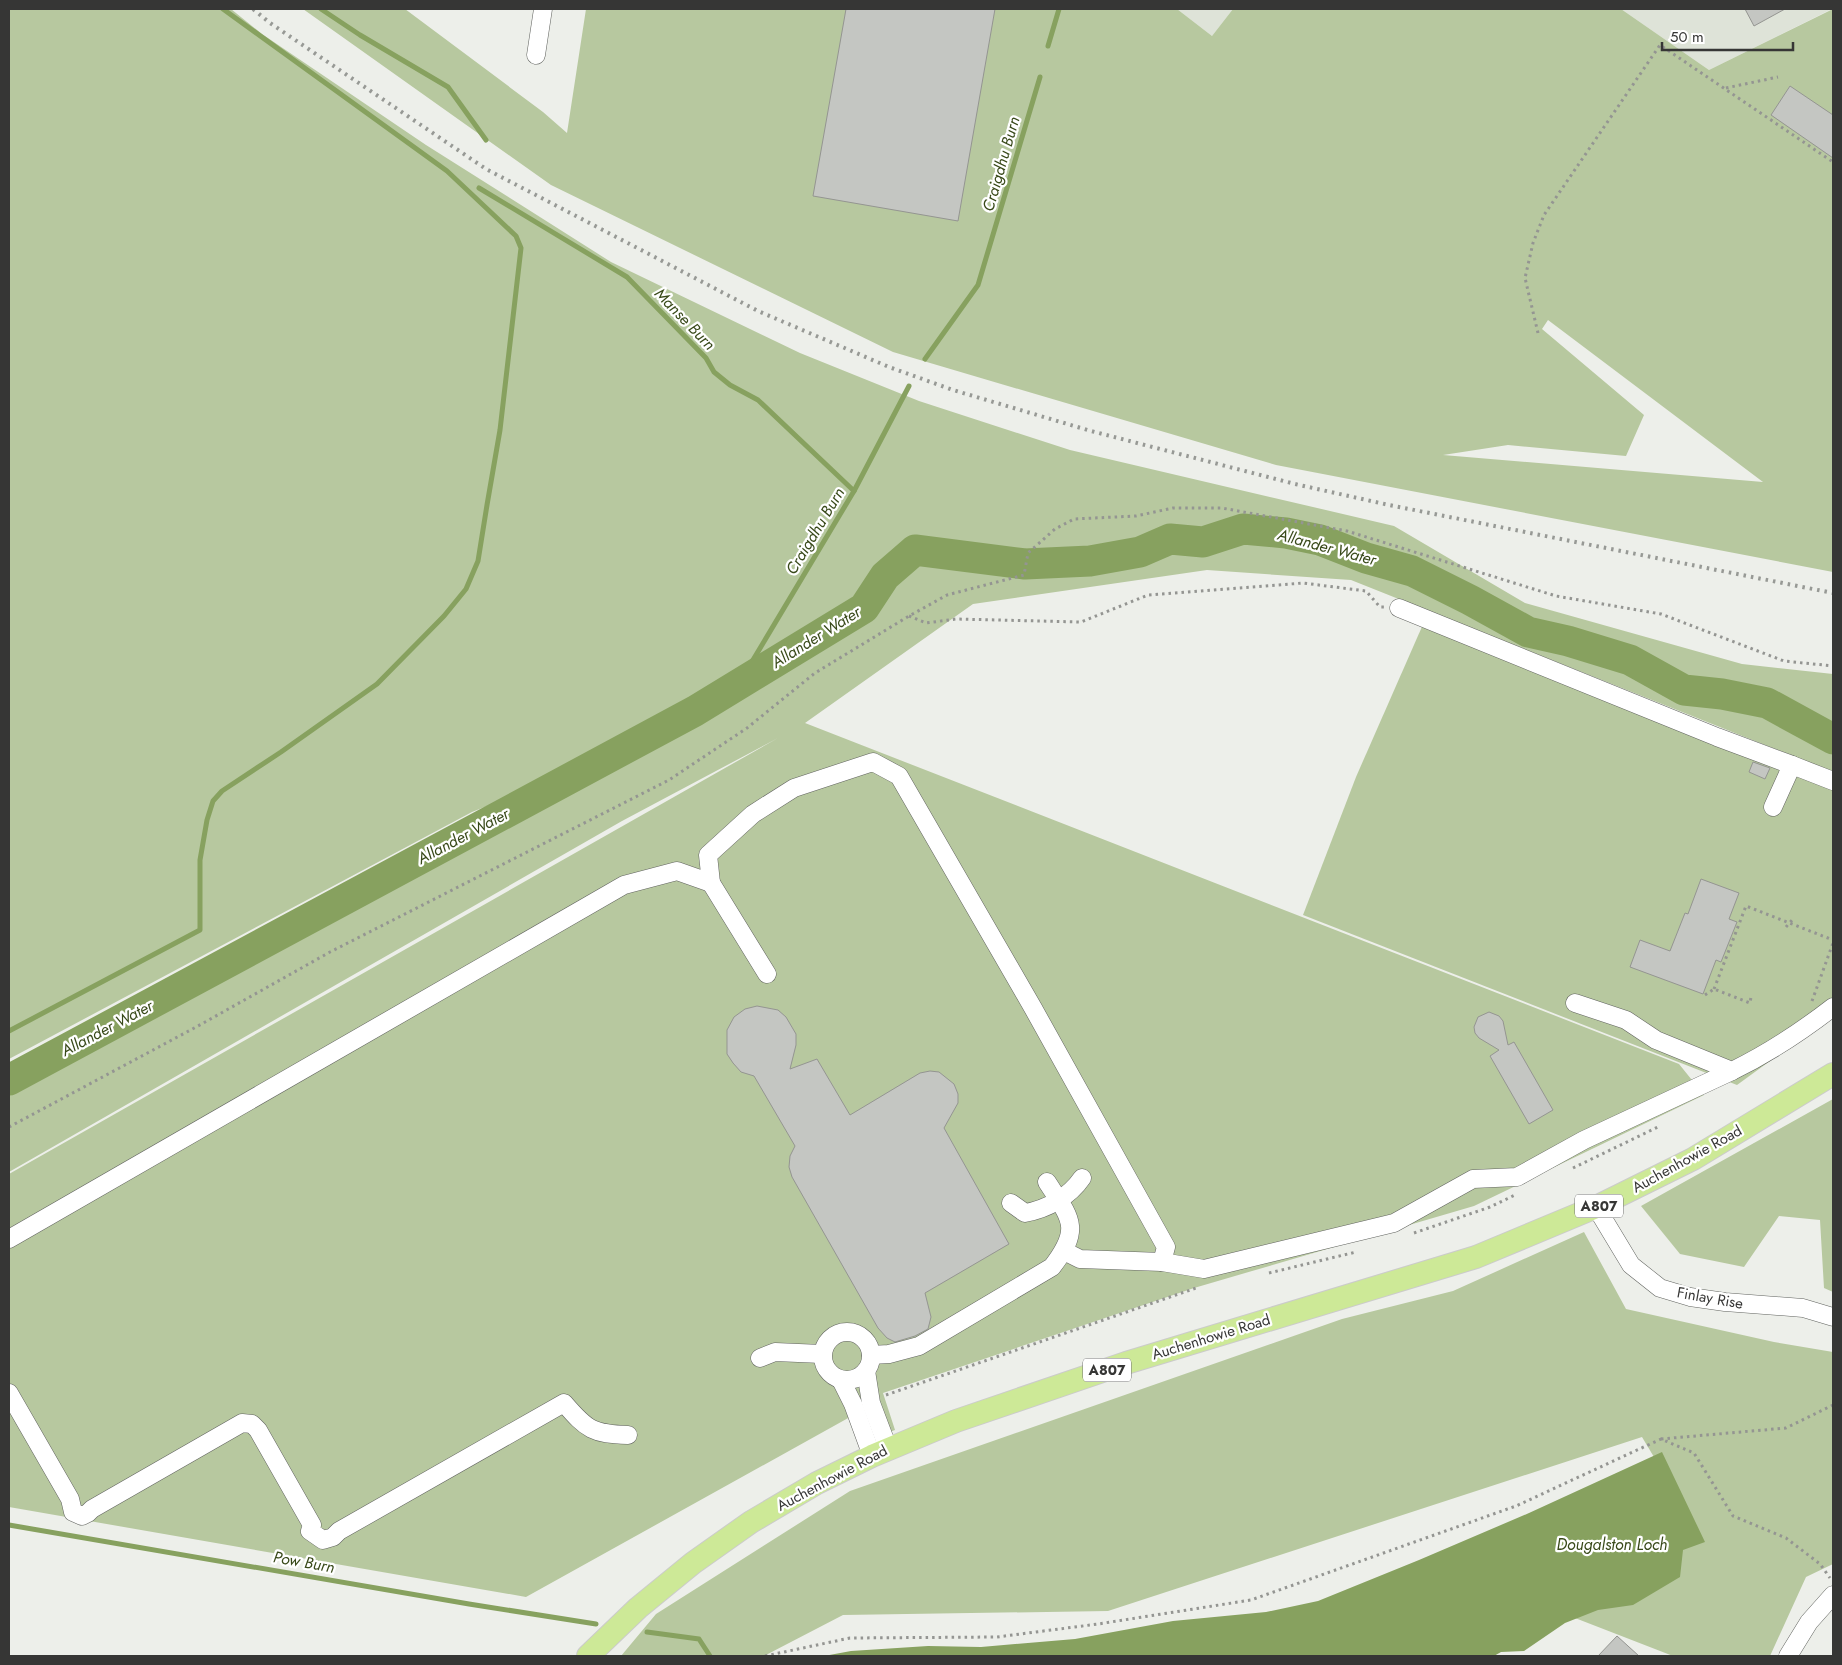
<svg xmlns="http://www.w3.org/2000/svg" width="1842" height="1665" font-family="Jost,sans-serif">
	<style>
		.built { fill: #dee3d8 }
		.green { fill: #b7c89f; fill-rule: evenodd }
		.water { fill: #87a15f }
		.lines { fill: none; stroke-linecap: round; stroke-linejoin: round }
		.stream { stroke: #87a15f; stroke-width: 5 }
		.river { stroke: #87a15f; stroke-width: 31 }
		.building { fill: #c4c6c2; stroke: #949591 }
		.minor-casing { stroke: #626460; stroke-width: 19 }
		.major-casing { stroke: #cbcbca; stroke-width: 24 }
		.path { stroke: #949592; stroke-width: 3; stroke-dasharray: 2.5 4; stroke-linecap: butt }
		.minor { stroke: #fff; stroke-width: 18 }
		.major { stroke: #cde997; stroke-width: 22 }
		.rail { stroke: #979995; stroke-width: 4; stroke-dasharray: 2.5 5; stroke-linecap: butt }
		.labels { text-anchor: middle; dominant-baseline: central; stroke-width: 4.5; stroke-linejoin: round; paint-order: stroke }
		.shield { fill: #fff; stroke: #727272; stroke-width: 1 }
		.shield-label { font-size: 14px; font-weight: bold; fill: #363635 }
		.street-label { font-size: 15px; fill: #363635; stroke: #fff }
		.water-label { font-size: 16px; font-style: italic; fill: #384919; stroke: #fff }
	</style>
	<rect width="100%" height="100%" fill="#edefea"/>
	<g class="built">
		<polygon points="1177,9 1233,9 1212,36"/>
		<polygon points="1621,9 1832,9 1709,70"/>
	</g>
	<g class="green">
		<polygon points="9,9 231,9 262,34 426,145 611,262 800,353 919,401 1070,450 1394,526 1525,603 1742,664 1833,674 1833,772 1351,580 1207,570 973,604 805,723 1679,1064 1704,1095 1474,1206 1194,1288 883,1393 895,1430 859,1443 850,1417 526,1597 9,1507 9,1174 778,738 622,821 9,1172 9,1064 586,766 472,812 9,1059"/>
		<path d="M303,9h102l138,103 24,21 19,-124h591l35,27 21,-27h388l88,61 124,-61v563l-557,-107 -383,-113 -342,-167zM1548,320l215,162 -320,-27 65,-10 118,11 18,-41 -102,-86z"/>
		<polygon points="1428,613 1833,775 1833,1015 1737,1085 1303,915 1356,777"/>
		<polygon points="1833,1099 1833,1292 1824,1288 1820,1220 1779,1216 1744,1267 1680,1254 1641,1206"/>
		<polygon points="1584,1232 1626,1309 1774,1342 1833,1352 1833,1564 1806,1577 1770,1656 1673,1656 1575,1618 1691,1519 1642,1437 1108,1611 843,1615 764,1656 621,1656 656,1614 850,1491 1342,1319 1453,1291"/>
	</g>
	<polygon class="water" points="1662,1452 1705,1542 1683,1550 1680,1577 1633,1605 1598,1610 1565,1623 1524,1651 1501,1652 1494,1656 824,1656 851,1651 928,1646 981,1647 1075,1639 1173,1621 1266,1612 1318,1601 1419,1560 1529,1513"/>
	<g class="lines">
		<g class="stream">
			<polyline points="321,9 360,35 448,87 486,140"/>
			<polyline points="1048,46 1059,9"/>
			<polyline points="479,188 627,277 706,358 714,372 730,385 758,400 854,491"/>
			<polyline points="925,359 978,285 1040,77"/>
			<polyline points="738,685 854,491 909,386"/>
			<polyline points="9,1031 200,930 200,860 207,820 213,801 222,791 281,752 377,684 444,616 466,589 478,561 487,505 500,430 521,248 516,236 447,171 223,9"/>
			<polyline points="9,1525 469,1604 596,1624"/>
			<polyline points="647,1632 699,1639 710,1656"/>
		</g>
		<polyline class="river" points="9,1080 695,711 864,608 885,576 915,550 1025,564 1090,561 1140,552 1170,539 1203,542 1243,529 1286,533 1320,540 1366,558 1412,571 1470,600 1528,632 1568,641 1630,660 1684,690 1722,694 1767,703 1833,739"/>
	</g>
	<g class="building">
		<polygon points="846,9 995,9 958,221 813,196"/>
		<polygon points="1745,9 1785,9 1754,26"/>
		<polygon points="1790,86 1833,115 1833,158 1771,115"/>
		<polygon points="1753,762 1770,768 1765,779 1749,772"/>
		<polygon points="1701,879 1739,893 1729,919 1737,922 1721,962 1716,960 1703,994 1630,967 1640,940 1670,951 1685,913 1688,914"/>
		<polygon points="757,1006 778,1010 786,1017 796,1034 796,1045 790,1069 817,1059 850,1115 920,1073 930,1071 939,1072 954,1084 958,1094 958,1103 944,1128 1009,1244 925,1293 931,1317 928,1329 915,1336 895,1342 887,1338 878,1328 792,1177 789,1167 790,1156 795,1146 754,1076 741,1072 733,1063 727,1054 727,1030 734,1017 745,1009"/>
		<polygon points="1489,1012 1499,1016 1503,1021 1508,1045 1514,1042 1553,1110 1529,1124 1490,1056 1499,1050 1479,1038 1475,1033 1474,1027 1478,1017"/>
		<polygon points="1617,1636 1639,1656 1598,1656"/>
	</g>
	<g class="lines">
		<g class="minor-casing">
			<g id="minor">
				<polyline points="536,55 543,9"/>
				<polyline points="1399,608 1717,737 1792,765"/>
				<polyline points="1773,807 1792,765 1833,781"/>
				<polyline points="711,883 767,974"/>
				<path d="M1575,1003l51,17 30,20 76,31c35,-17 70,-40 101,-64"/>
				<path d="M1011,1203l14,10c22,-4 44,-16 57,-35"/>
				<polyline points="1596,1207 1631,1265 1660,1288 1690,1297 1725,1302 1803,1308 1833,1317"/>
				<polyline points="9,1239 624,885 677,871 711,883 708,855 753,814 794,788 873,762 899,776 1033,1008 1166,1247 1162,1262"/>
				<polyline points="1064,1251 1080,1259 1162,1262 1204,1269 1394,1223 1473,1179 1517,1177 1584,1140 1732,1071"/>
				<circle cx="847" cy="1356" r="24"/>
				<path d="M871,1355l18,-1 30,-8 133,-79c30,-39 19,-48 -5,-85"/>
				<polyline points="760,1358 775,1352 822,1354"/>
				<polyline points="866,1371 871,1403 888,1448"/>
				<polyline points="841,1380 853,1404 872,1456"/>
				<path d="M9,1393l61,106 3,13 9,4 6,-3 4,-4 150,-86 10,1 6,6 54,95 -2,6 13,9 10,-3 6,-6 225,-128c23,27 29,31 64,32"/>
				<polyline points="1788,1656 1809,1622 1833,1595"/>
			</g>
		</g>
		<g class="major-casing">
			<polyline id="major" points="588,1656 638,1608 693,1563 751,1522 817,1483 872,1456 956,1421 1126,1363 1476,1257 1596,1207 1693,1159 1833,1074"/>
		</g>
		<g class="path">
			<polyline points="1726,88 1778,77"/>
			<polyline points="1538,333 1525,278 1533,243 1544,215 1660,45 1833,162"/>
			<polyline points="909,616 926,623 956,619 1081,622 1148,595 1303,583 1366,591 1380,607 1384,607"/>
			<polyline points="1786,927 1793,919"/>
			<polyline points="1714,989 1746,906 1833,940"/>
			<polyline points="1705,995 1714,989 1750,1003 1751,997"/>
			<polyline points="1812,1001 1833,943"/>
			<polyline points="9,1127 198,1026 330,952 669,780 747,728 815,673 909,616 947,595 1024,575 1028,553 1055,529 1074,519 1136,516 1173,508 1222,508 1347,531 1556,596 1661,614 1784,661 1833,666"/>
			<polyline points="1573,1168 1660,1126"/>
			<polyline points="1414,1233 1490,1207 1515,1195"/>
			<polyline points="1269,1273 1356,1252"/>
			<polyline points="886,1395 1199,1287"/>
			<polyline points="1661,1439 1786,1428 1833,1405"/>
			<polyline points="765,1656 850,1638 997,1637 1098,1624 1251,1600 1516,1506 1661,1439 1694,1453 1733,1516 1786,1538 1820,1564 1830,1578"/>
		</g>
		<use href="#minor" class="minor"/>
		<use href="#major" class="major"/>
		<polyline class="rail" points="253,9 270,23 486,169 758,311 889,367 953,390 1091,431 1295,484 1389,505 1833,593"/>
	</g>
	<g class="labels">
		<g class="shield">
			<rect x="1575" y="1194.5" width="48" height="23" rx="4"/>
			<rect x="1083" y="1358.5" width="48" height="23" rx="4"/>
		</g>
		<g class="shield-label">
			<text x="1599" y="1206">A807</text>
			<text x="1107" y="1370">A807</text>
		</g>
		<g class="street-label">
			<text transform="translate(1687 1159) rotate(-29)">Auchenhowie Road</text>
			<text transform="translate(1710 1298) rotate(10)">Finlay Rise</text>
			<text transform="translate(1211 1337) rotate(-17)">Auchenhowie Road</text>
			<text transform="translate(832 1478) rotate(-28)">Auchenhowie Road</text>
		</g>
		<g class="water-label">
			<text transform="translate(1001 164) rotate(-74)">Craigdhu Burn</text>
			<text transform="translate(685 319) rotate(46)">Manse Burn</text>
			<text transform="translate(815 531) rotate(-59)">Craigdhu Burn</text>
			<text transform="translate(1327 547) rotate(15)">Allander Water</text>
			<text transform="translate(816 637) rotate(-32)">Allander Water</text>
			<text transform="translate(463 836) rotate(-28)">Allander Water</text>
			<text transform="translate(107 1028) rotate(-28)">Allander Water</text>
			<text x="1612" y="1544">Dougalston Loch</text>
			<text transform="translate(304 1562) rotate(10)">Pow Burn</text>
		</g>
	</g>
	<rect width="1842" height="1665" fill="none" stroke="#363635" stroke-width="20"/>
	<path d="M1662 42v8h131v-8" fill="none" stroke="#363635" stroke-width="2.5"/>
	<text x="1670" y="42" font-size="15" fill="#363635" stroke="#ffffff" stroke-width="4" paint-order="stroke">50 m</text>
</svg>
